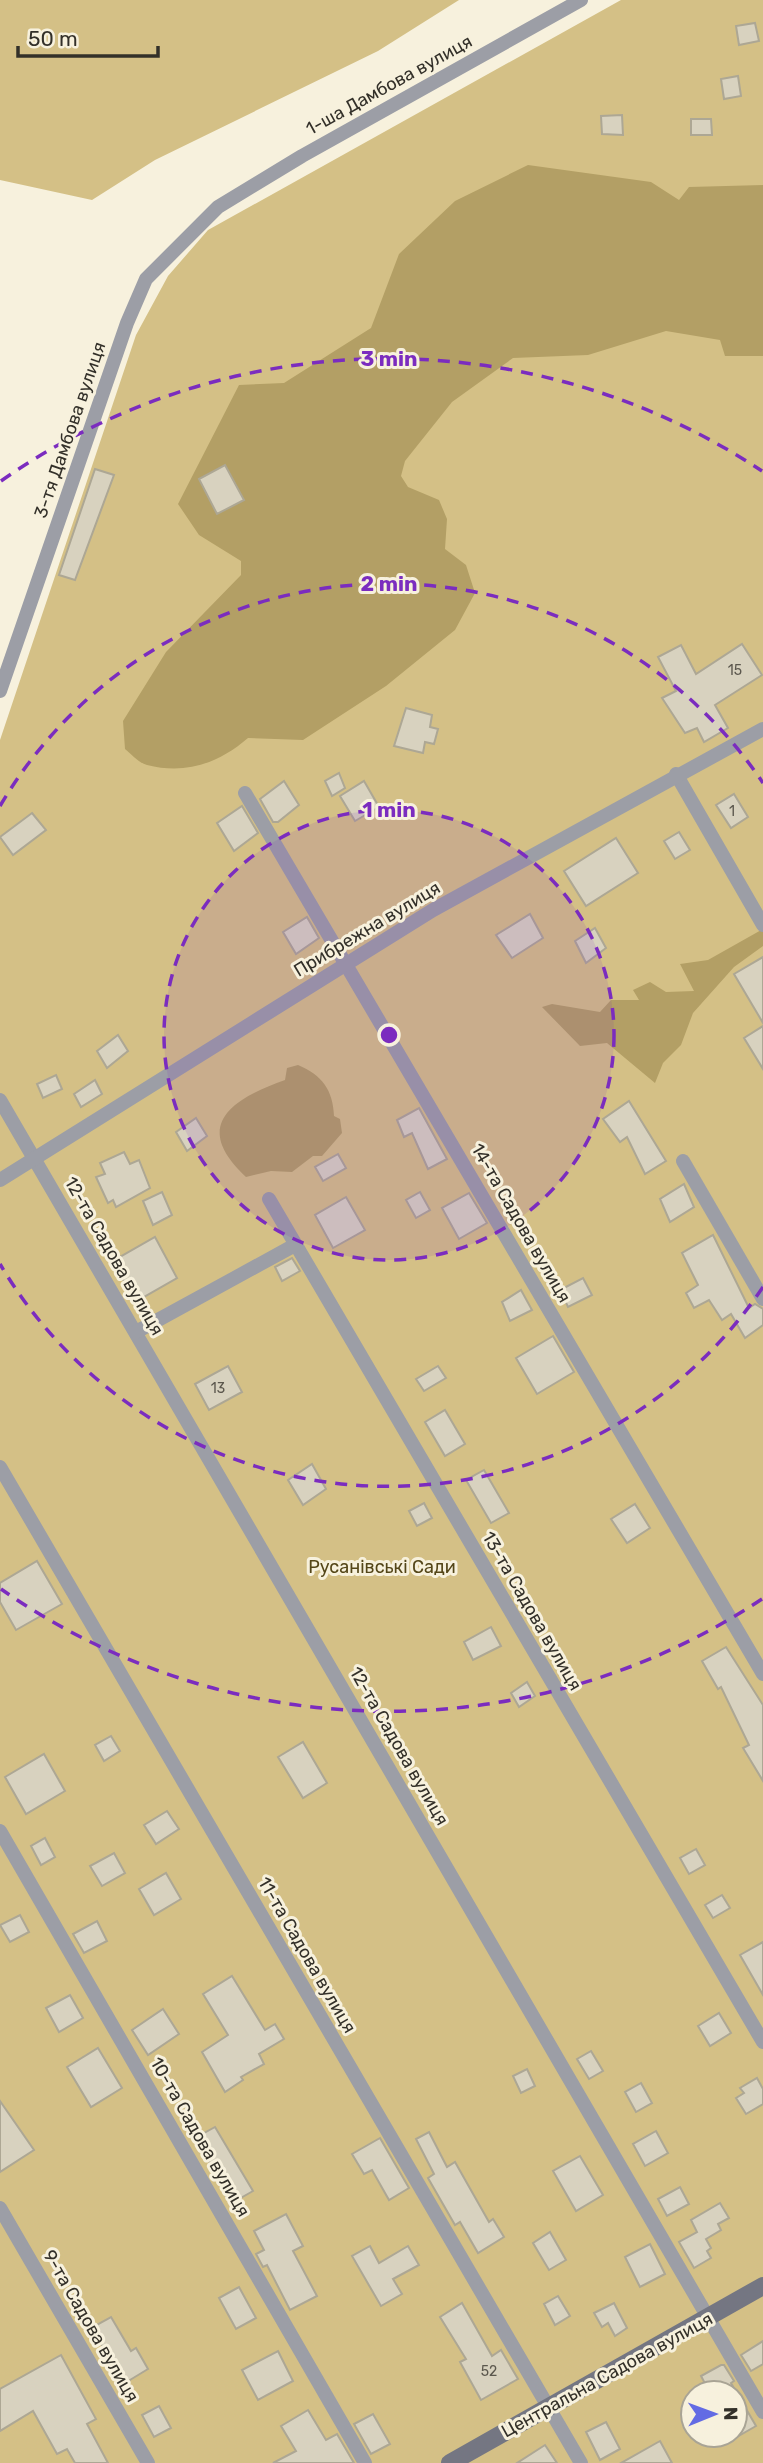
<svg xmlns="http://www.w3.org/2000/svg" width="763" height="2463" font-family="Rubik,sans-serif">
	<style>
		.green { fill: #d4c086; fill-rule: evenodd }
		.water { fill: #b39f65 }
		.building { fill: #d8d2bf; stroke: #ada794; stroke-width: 2 }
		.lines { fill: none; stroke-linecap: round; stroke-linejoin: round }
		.minor { stroke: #9c9ea6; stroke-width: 14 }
		.secondary { stroke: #747682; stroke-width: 18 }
		.ring { fill: none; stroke: #7b2cbf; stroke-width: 3.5; stroke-dasharray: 12 9 }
		.labels { text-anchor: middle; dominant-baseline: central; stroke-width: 6; stroke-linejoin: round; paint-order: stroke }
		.number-label { font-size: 14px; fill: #5c584e }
		.street-label { font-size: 18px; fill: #333029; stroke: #f7f1dd }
		.park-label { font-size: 18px; fill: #544618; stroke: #f7f1dd }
		.centre { fill: #7b2cbf; stroke: #f7f1dd; stroke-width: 3.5 }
		.ring-label { font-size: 21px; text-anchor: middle; font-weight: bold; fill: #7b2cbf; stroke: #f7f1dd; stroke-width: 6; stroke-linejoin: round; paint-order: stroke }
	</style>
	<rect width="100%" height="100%" fill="#f7f1dd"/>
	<g class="green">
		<polygon points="0,0 459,0 378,51 155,160 92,200 0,180"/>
		<path d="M621,0h142v2463h-763v-1723l136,-405 32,-59 40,-46zM693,2393h42v42h-42z"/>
	</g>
	<g class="water">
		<path d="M528,165l123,17 28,18 10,-13 74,-2v171h-38l-5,-16 -54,-9 -78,24 -75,3 -61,44 -47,59 -4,15 7,11 31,13 8,19 -2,30 21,16 9,28 -20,37 -69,56 -83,54 -55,-2c-29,25 -62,37 -101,27 -8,-2 -16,-11 -22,-16l-2,-28 43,-69 75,-77v-14l-42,-26 -21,-31 61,-119 45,-2 87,-55 28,-74 56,-53z"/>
		<polygon points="763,929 763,946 734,967 693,1013 681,1045 663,1063 655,1083 607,1043 580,1046 542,1007 552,1004 600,1012 611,1000 639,1000 633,990 650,982 666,992 694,991 680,964 708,960"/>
		<path d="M298,1065c24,10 35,25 36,51l6,3 2,14 -20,23h-9l-21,16 -21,-1 -25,6c-55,-51 -15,-78 39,-97l2,-12z"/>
	</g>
	<g class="building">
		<polygon points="755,23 759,41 739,45 736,26"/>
		<polygon points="738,76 741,96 724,99 721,79"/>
		<polygon points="622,115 623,135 602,134 601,116"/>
		<polygon points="691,119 711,119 712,135 691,135"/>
		<polygon points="225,465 244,500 217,514 199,479"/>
		<polygon points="95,469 114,475 75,580 59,575"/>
		<polygon points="742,644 762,675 715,705 728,728 704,742 697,728 685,733 662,698 676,691 658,657 681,645 696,674"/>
		<polygon points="406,708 432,715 430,727 438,729 434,744 425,742 423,753 394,746"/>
		<polygon points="339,773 345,788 332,796 325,781"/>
		<polygon points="284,781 299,805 278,822 273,822 260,799"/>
		<polygon points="364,781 379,807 355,821 340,796"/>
		<polygon points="734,794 748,817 731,828 716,805"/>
		<polygon points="242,806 258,833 234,851 217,823"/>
		<polygon points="32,813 46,830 13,855 0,837"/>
		<polygon points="679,832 690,850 675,859 664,841"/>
		<polygon points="616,838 638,873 586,906 564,871"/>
		<polygon points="530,914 543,938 512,958 496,935"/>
		<polygon points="307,917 319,938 296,954 283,932"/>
		<polygon points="595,928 606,948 586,963 575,941"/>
		<polygon points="763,957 763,1023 734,974"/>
		<polygon points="763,1026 763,1069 744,1038"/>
		<polygon points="118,1035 128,1051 107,1068 97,1051"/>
		<polygon points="56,1075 62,1089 43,1098 37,1084"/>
		<polygon points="95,1080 102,1094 81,1107 74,1094"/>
		<polygon points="629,1101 666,1161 645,1174 627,1137 620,1142 603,1119"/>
		<polygon points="419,1108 447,1159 428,1169 412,1133 404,1137 397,1120"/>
		<polygon points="196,1118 207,1136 187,1151 176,1132"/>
		<polygon points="124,1152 130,1164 139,1160 150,1188 116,1207 113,1200 108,1203 96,1177 105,1174 100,1163"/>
		<polygon points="338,1154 346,1168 323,1181 315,1167"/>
		<polygon points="684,1184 694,1207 670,1222 660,1199"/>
		<polygon points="162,1192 172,1215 153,1225 143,1201"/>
		<polygon points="420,1192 430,1210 416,1218 406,1200"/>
		<polygon points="469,1193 487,1223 459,1239 442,1208"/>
		<polygon points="346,1197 365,1230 333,1248 315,1215"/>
		<polygon points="713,1235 749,1308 755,1304 763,1309 763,1325 745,1338 731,1314 722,1320 709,1300 694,1308 686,1293 698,1285 682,1253"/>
		<polygon points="155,1237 177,1278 135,1302 113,1261"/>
		<polygon points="292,1258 300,1271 282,1281 275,1267"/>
		<polygon points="583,1278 592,1295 568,1307 560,1290"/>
		<polygon points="521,1290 532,1310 510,1321 502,1302"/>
		<polygon points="553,1336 574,1372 537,1394 516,1358"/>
		<polygon points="228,1366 242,1392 209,1410 195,1384"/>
		<polygon points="438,1366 446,1378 424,1391 416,1379"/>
		<polygon points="445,1410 465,1444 445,1456 425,1422"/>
		<polygon points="312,1464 326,1489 303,1505 288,1480"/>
		<polygon points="484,1470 509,1513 491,1523 466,1480"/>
		<polygon points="424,1503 432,1518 417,1526 409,1511"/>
		<polygon points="635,1504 650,1528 627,1543 611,1519"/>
		<polygon points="37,1561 62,1604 16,1630 0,1602 0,1583"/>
		<polygon points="491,1627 501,1646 473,1660 464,1642"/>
		<polygon points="726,1647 763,1705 763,1781 743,1748 749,1745 721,1687 718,1689 702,1661"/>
		<polygon points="527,1682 535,1696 519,1707 511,1693"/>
		<polygon points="111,1736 120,1751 104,1761 95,1745"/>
		<polygon points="303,1742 327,1783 303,1798 278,1757"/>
		<polygon points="44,1754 65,1791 26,1814 5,1777"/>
		<polygon points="167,1811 179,1829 156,1844 144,1825"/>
		<polygon points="45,1838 55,1857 41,1865 31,1846"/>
		<polygon points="696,1849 705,1865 689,1874 680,1858"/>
		<polygon points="114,1853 125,1873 102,1886 90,1866"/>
		<polygon points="166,1873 181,1899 154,1915 139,1889"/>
		<polygon points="722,1895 730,1908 713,1918 705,1905"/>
		<polygon points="20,1915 29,1932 10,1942 0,1925"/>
		<polygon points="97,1921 107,1941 84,1953 73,1934"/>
		<polygon points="763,1942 763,1995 740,1955"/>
		<polygon points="232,1976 265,2030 275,2024 284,2039 259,2054 264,2064 241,2077 243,2080 225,2092 202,2052 228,2035 203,1994"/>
		<polygon points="70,1995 83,2018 59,2032 46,2008"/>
		<polygon points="163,2009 179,2034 148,2055 132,2030"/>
		<polygon points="719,2013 731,2033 710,2046 698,2026"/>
		<polygon points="98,2048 122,2088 91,2107 67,2067"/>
		<polygon points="591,2051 603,2071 589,2079 577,2059"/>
		<polygon points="527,2069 535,2086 521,2093 513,2076"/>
		<polygon points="757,2078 763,2089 763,2104 746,2114 736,2098 744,2093 740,2088"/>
		<polygon points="641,2083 652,2103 636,2112 625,2092"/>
		<polygon points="0,2101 34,2150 0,2172"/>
		<polygon points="215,2127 253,2191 230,2204 197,2137"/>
		<polygon points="656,2131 668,2153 645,2166 633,2144"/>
		<polygon points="429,2132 447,2167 455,2162 489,2222 493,2219 504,2237 478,2253 460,2222 455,2225 428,2178 434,2174 416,2139"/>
		<polygon points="380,2138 409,2188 389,2200 372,2170 364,2174 352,2154"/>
		<polygon points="580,2156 603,2195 576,2211 553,2171"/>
		<polygon points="680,2187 689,2204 667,2216 658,2199"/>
		<polygon points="720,2203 729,2218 718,2224 721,2230 706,2239 711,2248 707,2251 711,2258 694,2268 679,2242 697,2232 691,2220"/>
		<polygon points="286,2214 303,2246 293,2251 317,2296 290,2310 267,2265 263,2267 256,2254 264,2250 254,2231"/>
		<polygon points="550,2232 566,2260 549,2270 533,2243"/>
		<polygon points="650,2244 665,2274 640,2287 625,2257"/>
		<polygon points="370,2246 379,2263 408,2246 419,2265 393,2279 402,2294 381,2306 352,2256"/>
		<polygon points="239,2287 256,2318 236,2329 219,2298"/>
		<polygon points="558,2296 570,2316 555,2325 544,2304"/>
		<polygon points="462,2303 492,2356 501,2350 518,2379 481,2400 460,2362 466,2359 440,2317"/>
		<polygon points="614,2303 627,2328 615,2336 608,2323 602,2327 594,2313"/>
		<polygon points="111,2317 131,2351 136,2348 148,2369 125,2383 91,2328"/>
		<polygon points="763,2341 763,2364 751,2371 741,2355"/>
		<polygon points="278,2351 293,2381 258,2400 242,2370"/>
		<polygon points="61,2355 96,2419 87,2424 108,2463 75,2463 67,2449 57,2454 33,2411 0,2431 0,2389"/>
		<polygon points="721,2365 724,2365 734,2381 731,2383 756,2426 735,2438 735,2393 710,2393 701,2376"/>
		<polygon points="159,2406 171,2428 154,2437 142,2415"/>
		<polygon points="308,2410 326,2440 337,2434 354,2463 273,2463 296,2451 281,2426"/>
		<polygon points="373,2414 390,2444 371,2454 354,2424"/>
		<polygon points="606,2422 620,2449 600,2460 586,2432"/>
		<polygon points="660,2441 672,2463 621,2463"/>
		<polygon points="545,2445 557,2463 517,2463"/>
	</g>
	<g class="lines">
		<g class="minor">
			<polyline points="0,691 127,323 146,279 218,207 302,156 581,0"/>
			<polyline points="676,774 763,925"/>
			<polyline points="245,793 763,1674"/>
			<polyline points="0,1100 763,2412"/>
			<polyline points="683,1161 763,1299"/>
			<polyline points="0,1180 433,910 763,729"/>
			<polyline points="269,1199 763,2042"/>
			<polyline points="136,1332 295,1245"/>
			<polyline points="0,1467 581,2463"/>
			<polyline points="0,1831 365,2463"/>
			<polyline points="0,2208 148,2463"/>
		</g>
		<polyline class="secondary" points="450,2463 763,2286"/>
	</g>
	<circle cx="389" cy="1035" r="225" fill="#7b2cbf" fill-opacity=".12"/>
	<g class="ring">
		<circle cx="389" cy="1035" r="225"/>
		<path d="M763 1287A451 451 0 0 1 0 1264M0 806A451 451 0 0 1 763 783"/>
		<path d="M762 1599A676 676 0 0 1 1 1589M1 481A676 676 0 0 1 762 471"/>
	</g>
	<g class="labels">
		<g class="number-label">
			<text x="735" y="670">15</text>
			<text x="732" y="811">1</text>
			<text x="218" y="1388">13</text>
			<text x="489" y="2371">52</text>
		</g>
		<g class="street-label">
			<text transform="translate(389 85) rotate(-29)">1-ша Дамбова вулиця</text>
			<text transform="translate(70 430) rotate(-71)">3-тя Дамбова вулиця</text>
			<text transform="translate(367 929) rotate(-31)">Прибрежна вулиця</text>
			<text transform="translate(521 1223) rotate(60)">14-та Садова вулиця</text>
			<text transform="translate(114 1256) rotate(60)">12-та Садова вулиця</text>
			<text transform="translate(532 1611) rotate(60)">13-та Садова вулиця</text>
			<text transform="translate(399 1746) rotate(60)">12-та Садова вулиця</text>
			<text transform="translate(307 1955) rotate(60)">11-та Садова вулиця</text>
			<text transform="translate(200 2137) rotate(60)">10-та Садова вулиця</text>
			<text transform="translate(91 2326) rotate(60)">9-та Садова вулиця</text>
			<text transform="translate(607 2375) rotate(-29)">Центральна Садова вулиця</text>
		</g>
		<g class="park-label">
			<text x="382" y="1567">Русанівські Сади</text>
		</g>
	</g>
	<circle cx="389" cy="1035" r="10" class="centre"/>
	<g class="ring-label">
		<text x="389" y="366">3 min</text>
		<text x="389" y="591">2 min</text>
		<text x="389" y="817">1 min</text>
	</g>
	<g transform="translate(714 2414) rotate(89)"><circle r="33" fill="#f7f1dd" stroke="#a9a495" stroke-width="2"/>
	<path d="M0-5L12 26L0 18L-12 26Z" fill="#636be4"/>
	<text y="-10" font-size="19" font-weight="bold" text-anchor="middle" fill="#333029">N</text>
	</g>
	<path d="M18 46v10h140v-10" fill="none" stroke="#333029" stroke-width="3.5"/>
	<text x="28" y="46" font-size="21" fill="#333029" stroke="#f7f1dd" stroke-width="5" paint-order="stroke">50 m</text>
</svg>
